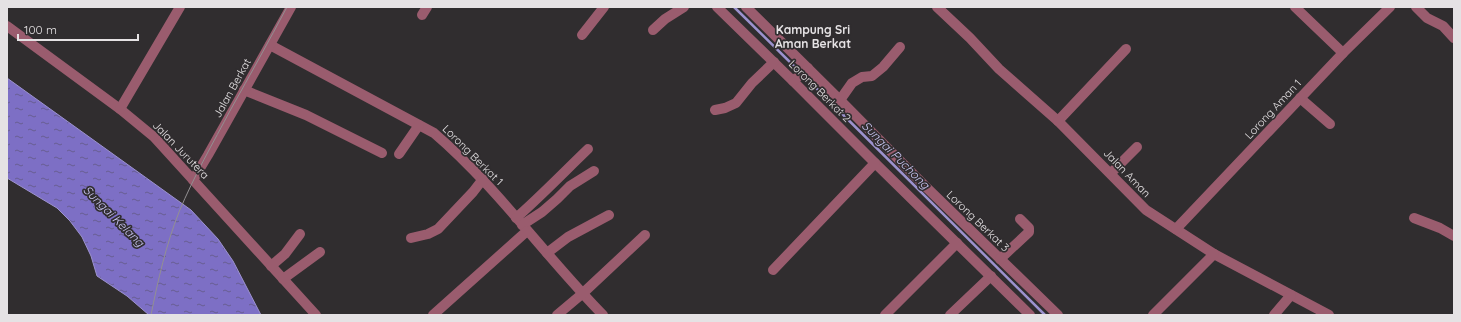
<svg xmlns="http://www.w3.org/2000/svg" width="1461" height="322" font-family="Quicksand,sans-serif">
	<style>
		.water { fill: url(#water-ripples); stroke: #9c92ce }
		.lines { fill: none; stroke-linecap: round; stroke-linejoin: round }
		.stream { stroke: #9c92ce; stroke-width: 2.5 }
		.minor { stroke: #9a5c6e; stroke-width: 10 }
		.tram { stroke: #939092; stroke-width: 1 }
		.labels { text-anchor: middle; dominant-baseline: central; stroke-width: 3.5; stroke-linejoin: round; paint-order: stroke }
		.street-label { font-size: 11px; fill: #e5e2e4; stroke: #302d2f }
		.neighbourhood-label { font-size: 12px; font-weight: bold; fill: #e5e2e4; stroke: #302d2f }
		.water-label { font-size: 12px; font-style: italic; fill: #c8c4f1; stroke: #302d2f }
	</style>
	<defs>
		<pattern id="water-ripples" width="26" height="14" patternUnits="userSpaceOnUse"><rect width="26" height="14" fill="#7d6fc5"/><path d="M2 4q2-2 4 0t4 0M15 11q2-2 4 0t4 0" fill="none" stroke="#675e91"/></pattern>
	</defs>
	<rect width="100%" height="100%" fill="#302d2f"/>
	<polygon class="water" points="7,78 191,210 218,239 233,261 261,315 149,315 127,296 97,276 91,256 82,237 70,221 57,208 7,178"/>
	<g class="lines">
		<g class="stream">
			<polyline points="734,7 799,71"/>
			<polyline points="803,75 1045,315"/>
		</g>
		<g class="minor">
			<polyline points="717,7 793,81 875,163 1030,315"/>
			<polyline points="746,7 840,100 926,187 1058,315"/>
			<polyline points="937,7 970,38 999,69 1058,121 1146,210 1214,254 1329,315"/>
			<polyline points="1295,7 1343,53"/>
			<polyline points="1416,7 1427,18 1443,26 1454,38"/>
			<polyline points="422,15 427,7"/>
			<polyline points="7,26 120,109 154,137 316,315"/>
			<polyline points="653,30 665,19 684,7"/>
			<polyline points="582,35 604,7"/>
			<path d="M270,45l164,88c63,54 111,123 169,182"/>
			<polyline points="793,81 808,68"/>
			<polyline points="244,90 306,115 382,153"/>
			<polyline points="1300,98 1330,124"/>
			<polyline points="840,100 852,83 862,77 872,76 883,67 900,47"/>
			<polyline points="120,109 180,7"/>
			<polyline points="715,110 725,108 736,103 752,83 774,62"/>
			<polyline points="1058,121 1126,49"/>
			<polyline points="399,154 419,125"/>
			<polyline points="1111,173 1137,147"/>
			<polyline points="193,180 208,155 291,7"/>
			<path d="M516,218c25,-22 48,-46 72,-69"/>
			<polyline points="1414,218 1440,228 1454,236"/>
			<polyline points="522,225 542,212 557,199 570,186 594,171"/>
			<polyline points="1176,229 1343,53 1390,7"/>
			<polyline points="411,238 428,234 438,229 473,192 483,179"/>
			<polyline points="547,253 568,237 609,215"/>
			<polyline points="1000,259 1029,232 1029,228 1020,219"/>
			<polyline points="271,266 285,254 300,234"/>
			<polyline points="773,270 875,163"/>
			<polyline points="283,279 320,252"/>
			<polyline points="433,315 527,231"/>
			<polyline points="557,315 582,294 645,235"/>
			<polyline points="885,315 957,243"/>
			<polyline points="950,315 991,276"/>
			<polyline points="1153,315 1214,254"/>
			<polyline points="1274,315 1291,295"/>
		</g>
		<path class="tram" d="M151,315c7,-35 15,-70 28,-103 15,-36 34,-69 52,-103 19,-34 38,-68 56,-102"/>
	</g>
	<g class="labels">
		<g class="street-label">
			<text transform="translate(232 88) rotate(-61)">Jalan Berkat</text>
			<text transform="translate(820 91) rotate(45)">Lorong Berkat 2</text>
			<text transform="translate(1273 109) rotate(-47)">Lorong Aman 1</text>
			<text transform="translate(181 150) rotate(46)">Jalan Jurutera</text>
			<text transform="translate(473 155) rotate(45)">Lorong Berkat 1</text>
			<text transform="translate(1127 173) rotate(46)">Jalan Aman</text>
			<text transform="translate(978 221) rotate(44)">Lorong Berkat 3</text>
		</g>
		<g class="neighbourhood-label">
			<text x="813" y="29">Kampung Sri<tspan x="813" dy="14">Aman Berkat</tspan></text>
		</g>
		<g class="water-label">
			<text transform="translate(896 155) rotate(45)">Sungai Puchong</text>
			<text transform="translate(114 216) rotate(45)">Sungai Kelang</text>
		</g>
	</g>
	<rect width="1461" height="322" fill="none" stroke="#e5e2e4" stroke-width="16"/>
	<path d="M18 34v6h120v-6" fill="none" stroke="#e5e2e4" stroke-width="2"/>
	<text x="24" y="34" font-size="12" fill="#e5e2e4" stroke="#302d2f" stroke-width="3" paint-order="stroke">100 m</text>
</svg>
